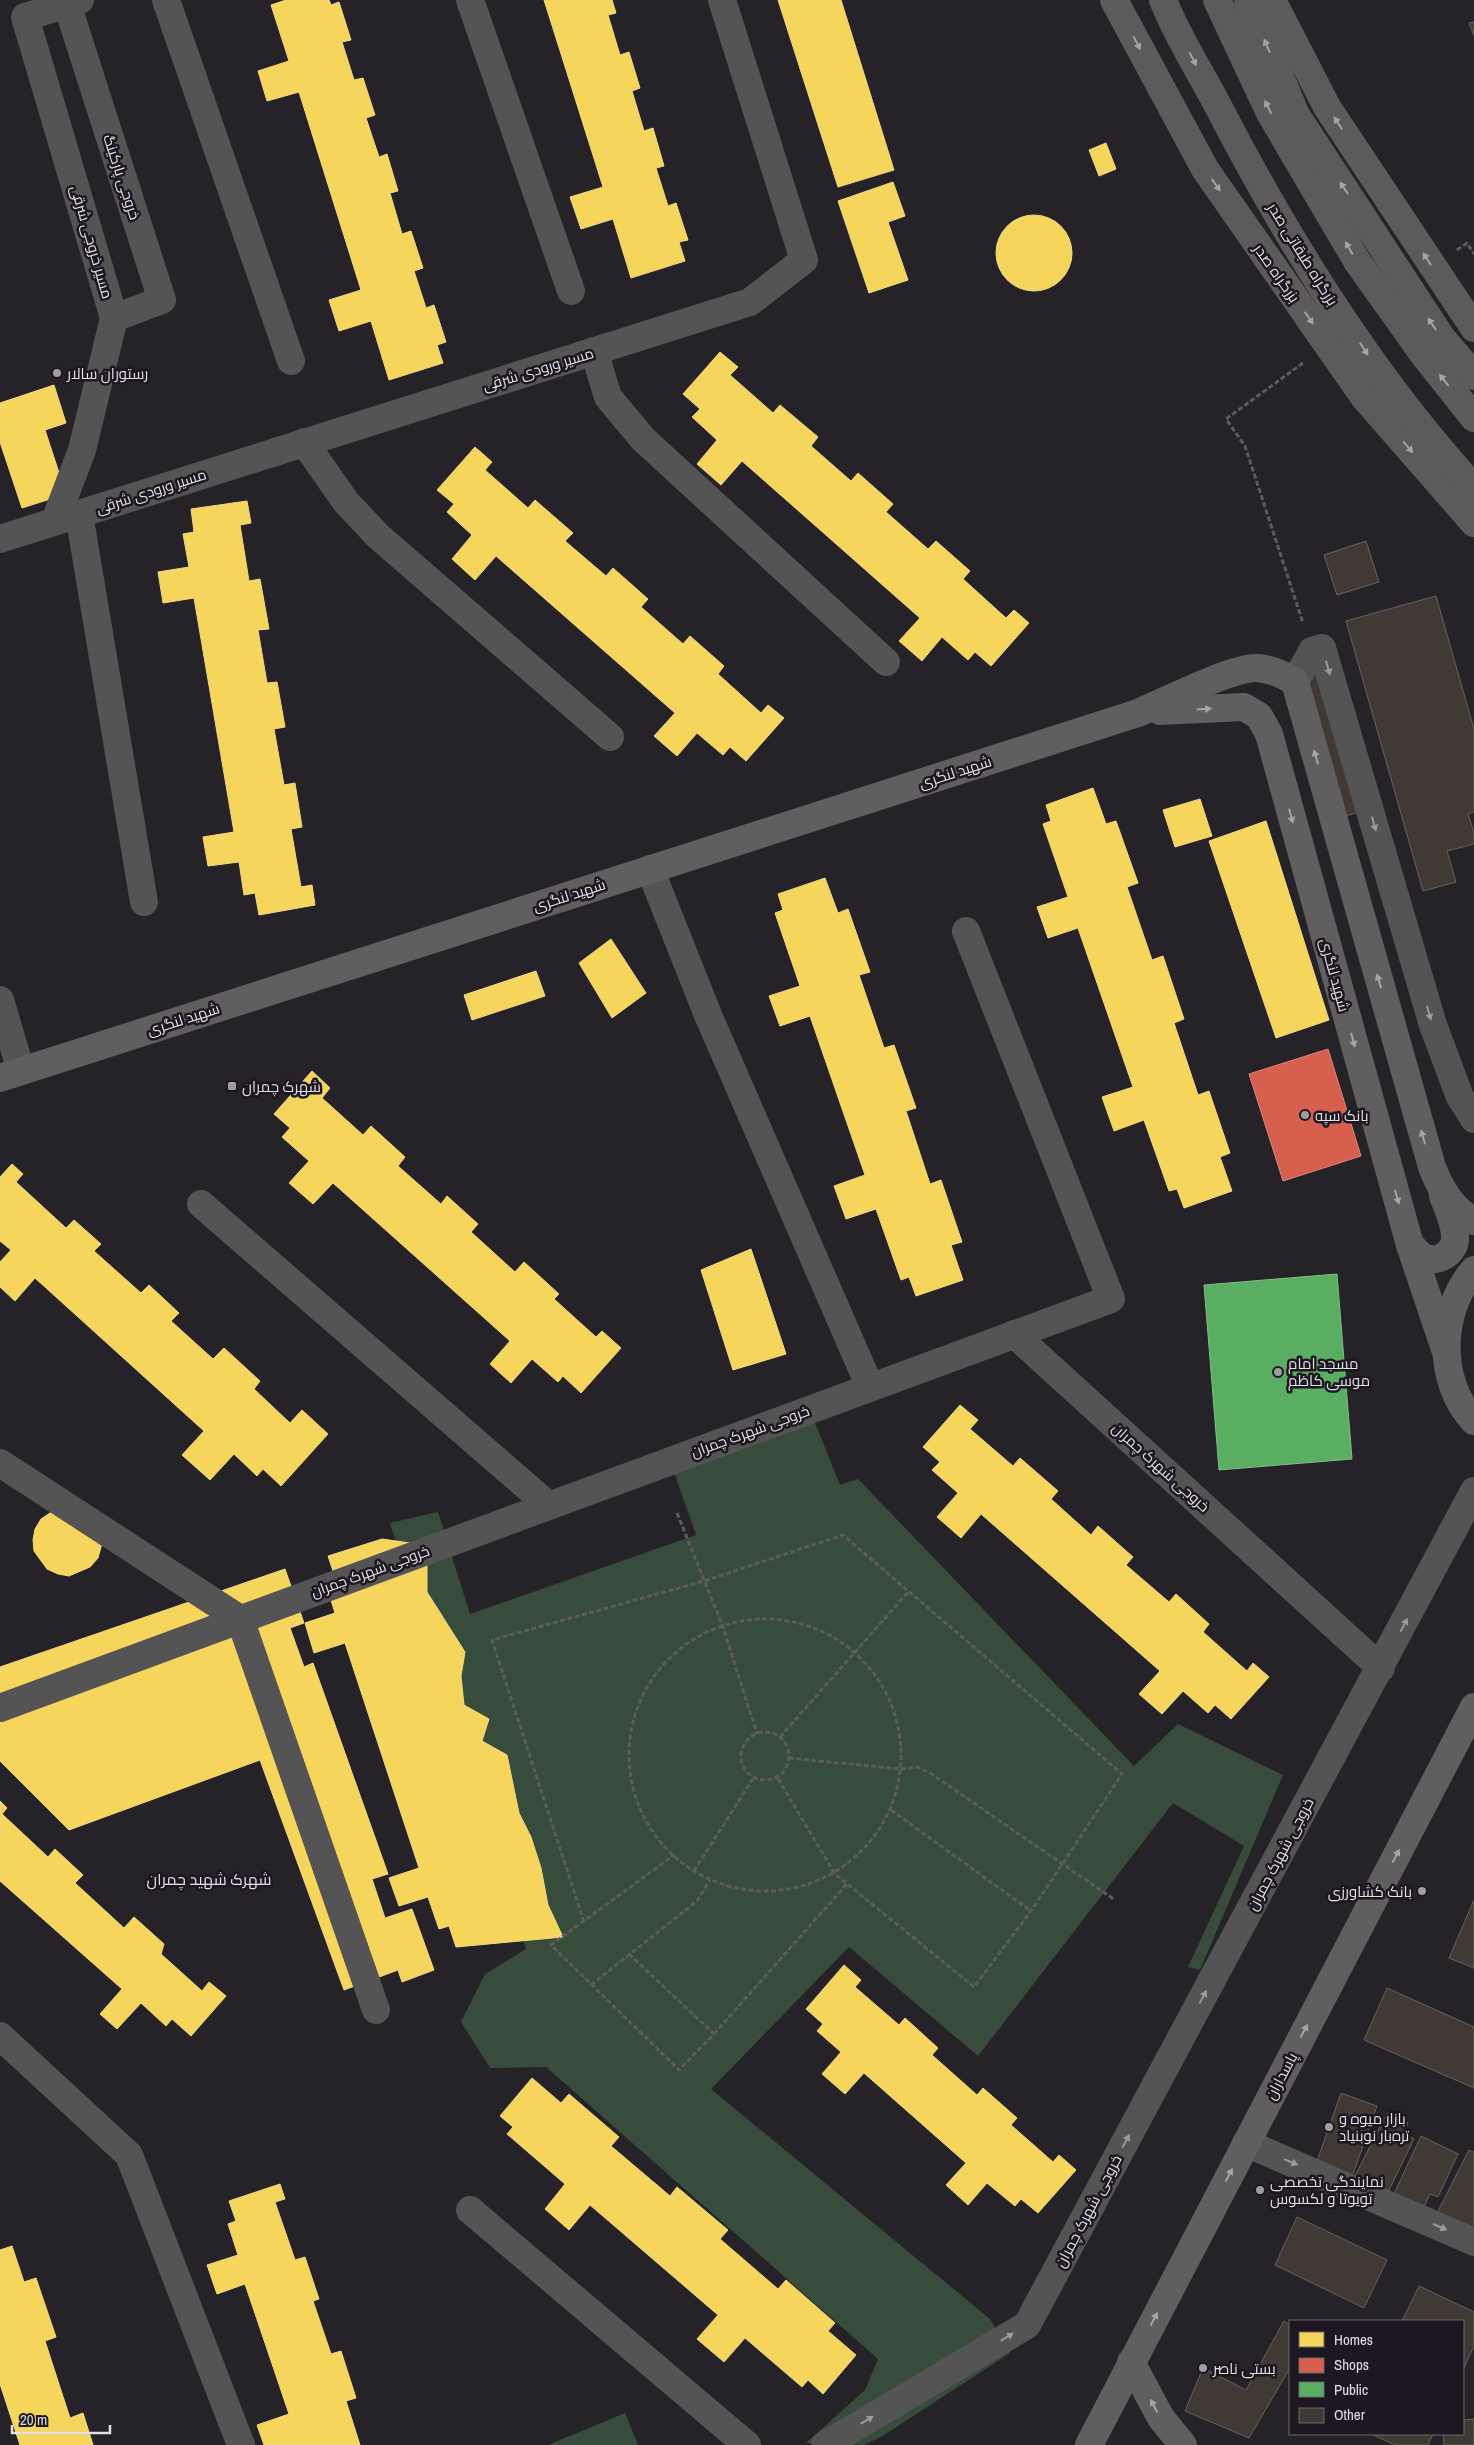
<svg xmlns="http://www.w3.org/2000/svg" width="1474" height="2445" font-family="'Archivo Narrow',Cairo,sans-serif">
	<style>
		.green { fill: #384c3b }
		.homes { fill: #f6d55c; stroke: #f0d885 }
		.shops { fill: #d6604d; stroke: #da867b }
		.public { fill: #5aae61; stroke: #83bd89 }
		.building { fill: #413a34; stroke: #646262 }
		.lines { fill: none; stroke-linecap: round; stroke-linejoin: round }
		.path { stroke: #5d5c5d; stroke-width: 3; stroke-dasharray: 5 2.5; stroke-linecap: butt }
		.minor { stroke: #555454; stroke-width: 28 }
		.major { stroke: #605e5e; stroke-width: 28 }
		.highway { stroke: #5c5a5a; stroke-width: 28 }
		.oneway { fill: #a6a3a6 }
		.oneway2 { fill: #9c9a9c }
		.oneway3 { fill: #a8a5a8 }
		.poi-dot { fill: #a09da2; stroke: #1c1720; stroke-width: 2 }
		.labels { text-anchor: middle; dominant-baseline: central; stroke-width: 5; stroke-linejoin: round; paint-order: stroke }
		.street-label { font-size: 15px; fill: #e2dfe5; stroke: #1c1720 }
		.poi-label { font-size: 15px; fill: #e2dfe5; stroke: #1c1720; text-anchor: start }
		.neighbourhood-label { font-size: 16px; fill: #e2dce7; stroke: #1c1720 }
	</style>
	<rect width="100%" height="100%" fill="#252327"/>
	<g class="green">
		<polygon points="812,1415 840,1485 858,1479 1134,1766 1178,1724 1283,1775 1200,1970 1188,1967 1244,1846 1173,1803 978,2056 849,1947 711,2089 990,2319 1010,2353 881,2437 864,2445 806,2443 865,2390 878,2359 546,2067 490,2068 461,2022 485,1974 526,1949 390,1523 438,1512 470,1614 696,1535 673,1469"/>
		<polygon points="625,2413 638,2445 548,2445"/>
	</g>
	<g class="homes">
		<polygon points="286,0 329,0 331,5 339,2 351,40 342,42 354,80 363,78 375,115 366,118 379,157 387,154 398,191 390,193 402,234 411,231 423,268 414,271 426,308 434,305 446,342 437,345 443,363 389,380 371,321 339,331 329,300 361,290 299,92 267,101 258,71 289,61 271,5"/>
		<polygon points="544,0 612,0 616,13 608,15 620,55 629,52 640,88 632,91 644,131 653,128 664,166 656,168 668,206 676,203 688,240 679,242 685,261 631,278 613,219 581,229 570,197 603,187"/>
		<polygon points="778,0 841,0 894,170 838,187"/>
		<polygon points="1106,143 1116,169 1099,176 1089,150"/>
		<polygon points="893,182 905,216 888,222 908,280 869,293 838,201"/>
		<circle cx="1034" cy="253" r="38"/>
		<polygon points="720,352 738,367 730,375 773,413 780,405 818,437 811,446 851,481 858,473 893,504 886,512 928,549 936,541 970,571 963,579 1006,618 1014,610 1029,623 991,666 975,652 968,660 942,637 922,661 899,641 920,618 742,461 721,485 697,464 717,440 692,417 700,409 683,394"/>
		<polygon points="54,385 66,423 45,430 66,494 22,508 0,442 0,403"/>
		<polygon points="475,447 492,462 485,470 528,508 535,500 573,533 565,541 606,576 613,568 648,599 641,607 683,644 690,636 724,666 718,674 761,713 768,705 784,718 746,761 730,747 723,755 697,733 677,756 654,736 675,713 496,556 475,580 452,559 472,535 447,512 454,504 437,490"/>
		<polygon points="247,501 251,523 240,525 249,581 260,579 269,629 258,630 267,683 277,682 285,727 274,729 284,785 295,783 302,827 291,829 301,887 312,885 315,905 259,915 255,893 244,895 239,862 208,866 203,837 234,832 194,598 163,603 158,572 189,567 183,534 194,532 191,509"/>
		<polygon points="1093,788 1106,824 1116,821 1138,883 1127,887 1152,960 1163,956 1184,1019 1174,1023 1198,1095 1209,1091 1230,1153 1220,1157 1232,1191 1184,1208 1177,1189 1169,1191 1144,1120 1114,1131 1102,1097 1133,1087 1078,928 1048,938 1037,907 1068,897 1043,824 1051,821 1046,805"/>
		<polygon points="1200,799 1212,836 1175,847 1163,810"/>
		<polygon points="1266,821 1329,1020 1276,1038 1209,841"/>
		<polygon points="825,878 838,913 848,909 870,972 859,975 884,1048 894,1045 916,1108 906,1111 930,1184 941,1180 962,1242 951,1245 963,1280 916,1296 909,1277 901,1280 876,1209 846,1219 834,1186 865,1175 810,1016 780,1026 769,996 800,986 775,913 783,910 778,894"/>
		<polygon points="611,939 646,993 612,1018 579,963"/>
		<polygon points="536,971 545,996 472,1020 464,995"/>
		<polygon points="312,1071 330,1088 322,1098 363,1135 371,1126 405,1157 398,1166 441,1204 447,1196 478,1224 471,1232 515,1272 524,1262 559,1294 554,1299 596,1337 602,1331 621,1348 581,1393 563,1376 558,1382 532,1359 511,1383 490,1364 510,1341 333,1183 313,1204 289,1183 309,1161 282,1137 290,1128 274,1114"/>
		<polygon points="12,1164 23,1174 16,1182 66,1228 74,1220 101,1244 94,1251 141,1293 149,1285 179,1313 171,1321 213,1359 224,1348 260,1381 254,1389 290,1423 302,1410 328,1434 281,1486 263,1469 257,1476 234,1454 210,1480 182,1455 204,1431 35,1278 15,1301 0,1287 0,1262 11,1250 0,1241 0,1177"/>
		<polygon points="751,1249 786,1354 733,1370 701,1270"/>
		<polygon points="960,1405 978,1420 970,1429 1013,1466 1020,1458 1058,1491 1051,1499 1091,1535 1098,1526 1133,1557 1126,1565 1169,1602 1176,1594 1209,1624 1203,1632 1247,1671 1253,1663 1269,1677 1231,1719 1215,1705 1208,1713 1183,1691 1162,1714 1139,1694 1160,1671 981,1514 961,1538 937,1517 958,1493 932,1470 940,1462 923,1447"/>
		<polygon points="59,1507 101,1536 101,1547 98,1558 90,1567 69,1576 58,1574 47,1569 34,1551 33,1540 35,1529 41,1519"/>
		<polygon points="382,1539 417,1544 427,1563 427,1592 465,1652 461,1676 464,1705 489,1719 482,1741 507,1755 519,1813 531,1837 541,1868 548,1905 563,1937 456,1947 449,1926 439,1929 428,1897 399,1906 389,1878 419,1868 345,1643 314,1653 305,1623 335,1613 325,1581 335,1577 328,1556"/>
		<polygon points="285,1569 304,1623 290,1628 304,1667 313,1663 388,1874 372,1879 385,1918 412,1909 434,1970 402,1982 398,1970 344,1990 260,1760 69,1830 0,1761 0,1667"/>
		<polygon points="0,1801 7,1808 2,1814 48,1857 55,1849 83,1875 75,1883 124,1928 134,1917 164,1944 161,1954 202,1991 209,1982 226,1996 191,2036 172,2019 166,2026 141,2003 117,2029 100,2014 122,1989 0,1881"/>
		<polygon points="844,1965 861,1980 855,1987 899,2025 905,2018 938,2048 932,2055 977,2095 983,2088 1017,2118 1011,2125 1053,2162 1059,2155 1076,2170 1038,2213 1021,2199 1015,2206 987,2183 968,2205 946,2185 966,2163 864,2073 845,2094 822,2074 841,2052 817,2031 823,2024 806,2009"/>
		<polygon points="532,2078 561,2103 569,2094 619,2137 611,2146 670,2196 677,2187 728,2230 720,2239 778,2289 786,2280 835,2323 828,2331 856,2355 823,2394 808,2380 802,2387 745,2338 724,2362 697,2339 718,2315 590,2205 569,2230 545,2209 565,2184 507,2134 513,2127 500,2116"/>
		<polygon points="280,2184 285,2199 275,2202 295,2260 305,2257 319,2299 313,2301 331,2354 341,2351 356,2398 346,2401 360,2445 264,2445 257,2425 289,2414 245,2284 217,2294 207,2265 238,2255 228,2224 236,2221 229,2201"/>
		<polygon points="12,2246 24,2282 36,2278 56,2337 45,2341 70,2418 83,2413 93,2445 20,2445 0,2384 0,2250"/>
	</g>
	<polygon class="shops" points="1328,1049 1361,1156 1283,1181 1249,1074"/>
	<polygon class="public" points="1337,1274 1352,1459 1219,1470 1204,1285"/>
	<g class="building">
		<polygon points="1474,22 1474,36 1469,23"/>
		<polygon points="1366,541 1379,582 1337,595 1324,555"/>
		<polygon points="1436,596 1474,729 1474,812 1468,814 1474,833 1474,844 1447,851 1456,882 1423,891 1346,621"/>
		<polygon points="1340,664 1382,805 1346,816 1304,674"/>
		<polygon points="1474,1900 1474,1968 1449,1958"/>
		<polygon points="1387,1988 1474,2027 1474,2088 1364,2040"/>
		<polygon points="1341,2093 1377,2106 1352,2177 1316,2164"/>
		<polygon points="1387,2113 1408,2123 1403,2134 1414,2139 1385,2198 1352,2182"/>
		<polygon points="1421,2136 1458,2154 1438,2197 1430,2194 1422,2211 1392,2198"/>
		<polygon points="1469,2150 1474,2152 1474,2237 1435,2217"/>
		<polygon points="1297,2217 1387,2260 1364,2308 1275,2265"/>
		<polygon points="1419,2286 1474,2312 1474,2346 1463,2370 1463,2321 1402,2321"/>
		<polygon points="1284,2321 1290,2325 1290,2368 1249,2438 1185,2411 1203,2368 1246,2390"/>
		<polygon points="1474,2419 1474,2445 1444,2445 1443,2434 1463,2434 1463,2420"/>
		<polygon points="1371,2434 1433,2434 1428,2445 1395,2445"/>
	</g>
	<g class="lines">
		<g class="path">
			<polyline points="1457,250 1467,243 1474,254"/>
			<polyline points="1303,363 1226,419 1245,446 1303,623"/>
			<polyline points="677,1513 723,1627 757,1734"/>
			<circle cx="765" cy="1755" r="136"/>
			<circle cx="765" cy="1756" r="24"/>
			<polyline points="780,1737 909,1591"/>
			<polyline points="789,1758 901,1769 917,1767 930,1773 1115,1900"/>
			<polyline points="891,1810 1031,1911"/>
			<polyline points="694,1871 754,1777"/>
			<polyline points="584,1922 492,1640 704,1581 843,1535 1122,1774 1031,1911 974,1987 835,1874 777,1777"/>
			<polyline points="629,1954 714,2034 679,2070 551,1945 674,1855"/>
			<polyline points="591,1985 697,1901 710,1880"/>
			<polyline points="714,2034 847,1884"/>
		</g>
		<g class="minor">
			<polyline points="166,0 291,361"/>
			<polyline points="470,0 571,291"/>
			<polyline points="67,4 162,300 114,318"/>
			<polyline points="594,351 608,397 643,439 886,662"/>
			<polyline points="304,442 346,502 378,536 610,737"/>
			<polyline points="79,514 144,902"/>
			<polyline points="55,521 82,450 114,318 25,17 80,0"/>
			<polyline points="0,539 750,302 804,260 722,0"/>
			<polyline points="1295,682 1312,651 1322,648 1433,1025 1460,1097 1474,1119"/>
			<polyline points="650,869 708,1015 870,1387"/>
			<polyline points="0,1000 21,1071"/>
			<polyline points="201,1204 548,1505"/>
			<polyline points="1014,1334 1381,1668"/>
			<polyline points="0,1463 240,1619 376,2010"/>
			<polyline points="0,1708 1111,1299 966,931"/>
			<polyline points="0,2036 129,2155 241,2445"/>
			<polyline points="1246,2143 1474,2242"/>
			<polyline points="470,2210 747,2445"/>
			<polyline points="825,2445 1027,2325 1474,1491"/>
		</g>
		<g class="major">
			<polyline points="1160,711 1244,707 1259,716 1269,734 1410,1245 1446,1352"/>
			<path d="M0,1078l1138,-365c26,-11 94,-46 119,-45 15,1 26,6 38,14l137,485c8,21 20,43 42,54"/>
			<path d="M1410,1245c5,4 10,11 15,13 14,5 31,-6 30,-21 0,-14 -7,-28 -12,-41"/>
			<path d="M1474,1270c-35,40 -38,111 0,151"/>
			<polyline points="1131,2362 1161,2418 1183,2445"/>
			<polyline points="1089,2445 1474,1707"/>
		</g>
		<g class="highway">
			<polyline points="1114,0 1205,169 1364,397 1474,523"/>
			<path d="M1163,0c14,36 36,70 54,104 70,136 153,270 257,384"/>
			<polyline points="1217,0 1270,113 1357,261 1424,355 1474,418"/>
			<polyline points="1248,0 1296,115 1441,337 1474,376"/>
			<polyline points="1272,0 1327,107 1474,328"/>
		</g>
	</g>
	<defs><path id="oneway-solid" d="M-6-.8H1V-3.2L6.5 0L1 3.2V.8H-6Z" transform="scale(1.25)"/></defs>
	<g class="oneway">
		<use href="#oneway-solid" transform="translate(1137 43) rotate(62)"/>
		<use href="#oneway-solid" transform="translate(1267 46) rotate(-113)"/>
		<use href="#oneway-solid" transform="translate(1193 59) rotate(62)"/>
		<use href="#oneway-solid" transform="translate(1268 107) rotate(-116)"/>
		<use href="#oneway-solid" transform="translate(1338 123) rotate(-123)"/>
		<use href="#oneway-solid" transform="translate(1216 185) rotate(55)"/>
		<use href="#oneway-solid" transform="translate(1344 188) rotate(-123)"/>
		<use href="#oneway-solid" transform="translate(1349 248) rotate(-120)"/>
		<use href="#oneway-solid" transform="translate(1427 259) rotate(-123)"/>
		<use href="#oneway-solid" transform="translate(1309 318) rotate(55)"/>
		<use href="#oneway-solid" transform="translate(1432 324) rotate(-123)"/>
		<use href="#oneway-solid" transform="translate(1364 349) rotate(57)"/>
		<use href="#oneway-solid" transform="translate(1444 380) rotate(-128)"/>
		<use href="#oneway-solid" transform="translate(1408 447) rotate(49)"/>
	</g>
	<g class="oneway2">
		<use href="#oneway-solid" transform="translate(1328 668) rotate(74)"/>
		<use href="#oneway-solid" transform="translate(1374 824) rotate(74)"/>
		<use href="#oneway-solid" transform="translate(1429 1013) rotate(74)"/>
		<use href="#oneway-solid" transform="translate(1404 1625) rotate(-62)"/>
		<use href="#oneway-solid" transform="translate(1203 1997) rotate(-62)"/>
		<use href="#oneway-solid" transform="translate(1126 2141) rotate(-62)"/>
		<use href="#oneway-solid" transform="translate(1291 2162) rotate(23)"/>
		<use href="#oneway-solid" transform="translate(1440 2227) rotate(24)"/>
		<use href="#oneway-solid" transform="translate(1007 2337) rotate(-31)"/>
		<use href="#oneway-solid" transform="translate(867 2420) rotate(-31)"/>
	</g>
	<g class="oneway3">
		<use href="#oneway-solid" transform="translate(1204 709) rotate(-3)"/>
		<use href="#oneway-solid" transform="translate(1316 757) rotate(-106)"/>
		<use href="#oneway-solid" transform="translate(1291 816) rotate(75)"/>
		<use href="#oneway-solid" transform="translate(1379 981) rotate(-106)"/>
		<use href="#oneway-solid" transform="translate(1353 1040) rotate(75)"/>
		<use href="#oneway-solid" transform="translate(1423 1137) rotate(-106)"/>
		<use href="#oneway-solid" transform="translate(1397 1197) rotate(74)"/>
		<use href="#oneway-solid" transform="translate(1396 1856) rotate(-62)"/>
		<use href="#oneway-solid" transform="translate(1304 2031) rotate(-62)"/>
		<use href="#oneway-solid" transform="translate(1229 2175) rotate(-62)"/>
		<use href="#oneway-solid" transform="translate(1154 2319) rotate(-62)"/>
		<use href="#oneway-solid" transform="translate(1154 2406) rotate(-118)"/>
	</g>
	<g class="poi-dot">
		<circle cx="57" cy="373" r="5"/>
		<rect x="227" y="1081" width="10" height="10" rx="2.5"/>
		<circle cx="1305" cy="1115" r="5"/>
		<circle cx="1278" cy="1372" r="5"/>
		<circle cx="1422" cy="1891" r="5"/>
		<circle cx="1329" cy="2127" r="5"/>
		<circle cx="1260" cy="2190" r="5"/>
		<circle cx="1203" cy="2368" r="5"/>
	</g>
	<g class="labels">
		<g class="street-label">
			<text transform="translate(122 177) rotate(72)">خروجی پارکینگ</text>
			<text transform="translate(92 242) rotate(74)">مسیر خروجی شرقی</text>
			<text transform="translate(1303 254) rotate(58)">بزرگراه طبقاتی صدر</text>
			<text transform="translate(1277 273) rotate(55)">بزرگراه صدر</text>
			<text transform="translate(538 369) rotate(-17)">مسیر ورودی شرقی</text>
			<text transform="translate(151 491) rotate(-18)">مسیر ورودی شرقی</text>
			<text transform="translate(955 772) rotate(-18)">شهید لنگری</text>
			<text transform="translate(569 895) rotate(-18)">شهید لنگری</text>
			<text transform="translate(1335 975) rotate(75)">شهید لنگری</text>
			<text transform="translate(183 1019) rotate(-18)">شهید لنگری</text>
			<text transform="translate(750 1431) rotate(-20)">خروجی شهرک چمران</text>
			<text transform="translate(1161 1467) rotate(42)">خروجی شهرک چمران</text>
			<text transform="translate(370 1571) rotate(-20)">خروجی شهرک چمران</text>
			<text transform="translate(1280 1854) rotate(-62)">خروجی شهرک چمران</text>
			<text transform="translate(1281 2076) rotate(-62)">پاسداران</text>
			<text transform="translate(1088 2211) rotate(-62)">خروجی شهرک چمران</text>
		</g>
		<g class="poi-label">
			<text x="67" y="373">رستوران سالار</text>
			<text x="242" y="1086">شهرک چمران</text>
			<text x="1315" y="1115">بانک سپه</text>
			<text x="1288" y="1363">مسجد امام<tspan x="1288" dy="17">موسی کاظم</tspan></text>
			<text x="1412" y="1891" text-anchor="end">بانک کشاورزی</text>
			<text x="1339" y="2118">بازار میوه و<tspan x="1339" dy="17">تره‌بار نوبنیاد</tspan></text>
			<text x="1270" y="2181">نمایندگی تخصصی<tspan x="1270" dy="17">تویوتا و لکسوس</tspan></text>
			<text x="1213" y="2368">بستی ناصر</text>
		</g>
		<g class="neighbourhood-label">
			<text x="209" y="1879">شهرک شهید چمران</text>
		</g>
	</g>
	<rect x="1289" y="2320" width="175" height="115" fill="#1c1720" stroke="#6b676f"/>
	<rect x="1299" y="2332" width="25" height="15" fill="#f6d55c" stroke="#6b676f"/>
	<text x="1334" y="2345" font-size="15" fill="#e2dfe5">Homes</text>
	<rect x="1299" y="2358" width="25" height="15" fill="#d6604d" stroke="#6b676f"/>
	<text x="1334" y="2370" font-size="15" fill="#e2dfe5">Shops</text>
	<rect x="1299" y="2382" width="25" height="15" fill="#5aae61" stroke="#6b676f"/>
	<text x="1334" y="2395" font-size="15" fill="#e2dfe5">Public</text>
	<rect x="1299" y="2408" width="25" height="15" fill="#413a34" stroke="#6b676f"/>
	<text x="1334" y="2420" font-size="15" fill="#e2dfe5">Other</text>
	<path d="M12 2425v8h98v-8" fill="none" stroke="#e2dfe5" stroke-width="2.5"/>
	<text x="20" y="2425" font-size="15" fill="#e2dfe5" stroke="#1c1720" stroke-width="4" paint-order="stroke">20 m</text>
</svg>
